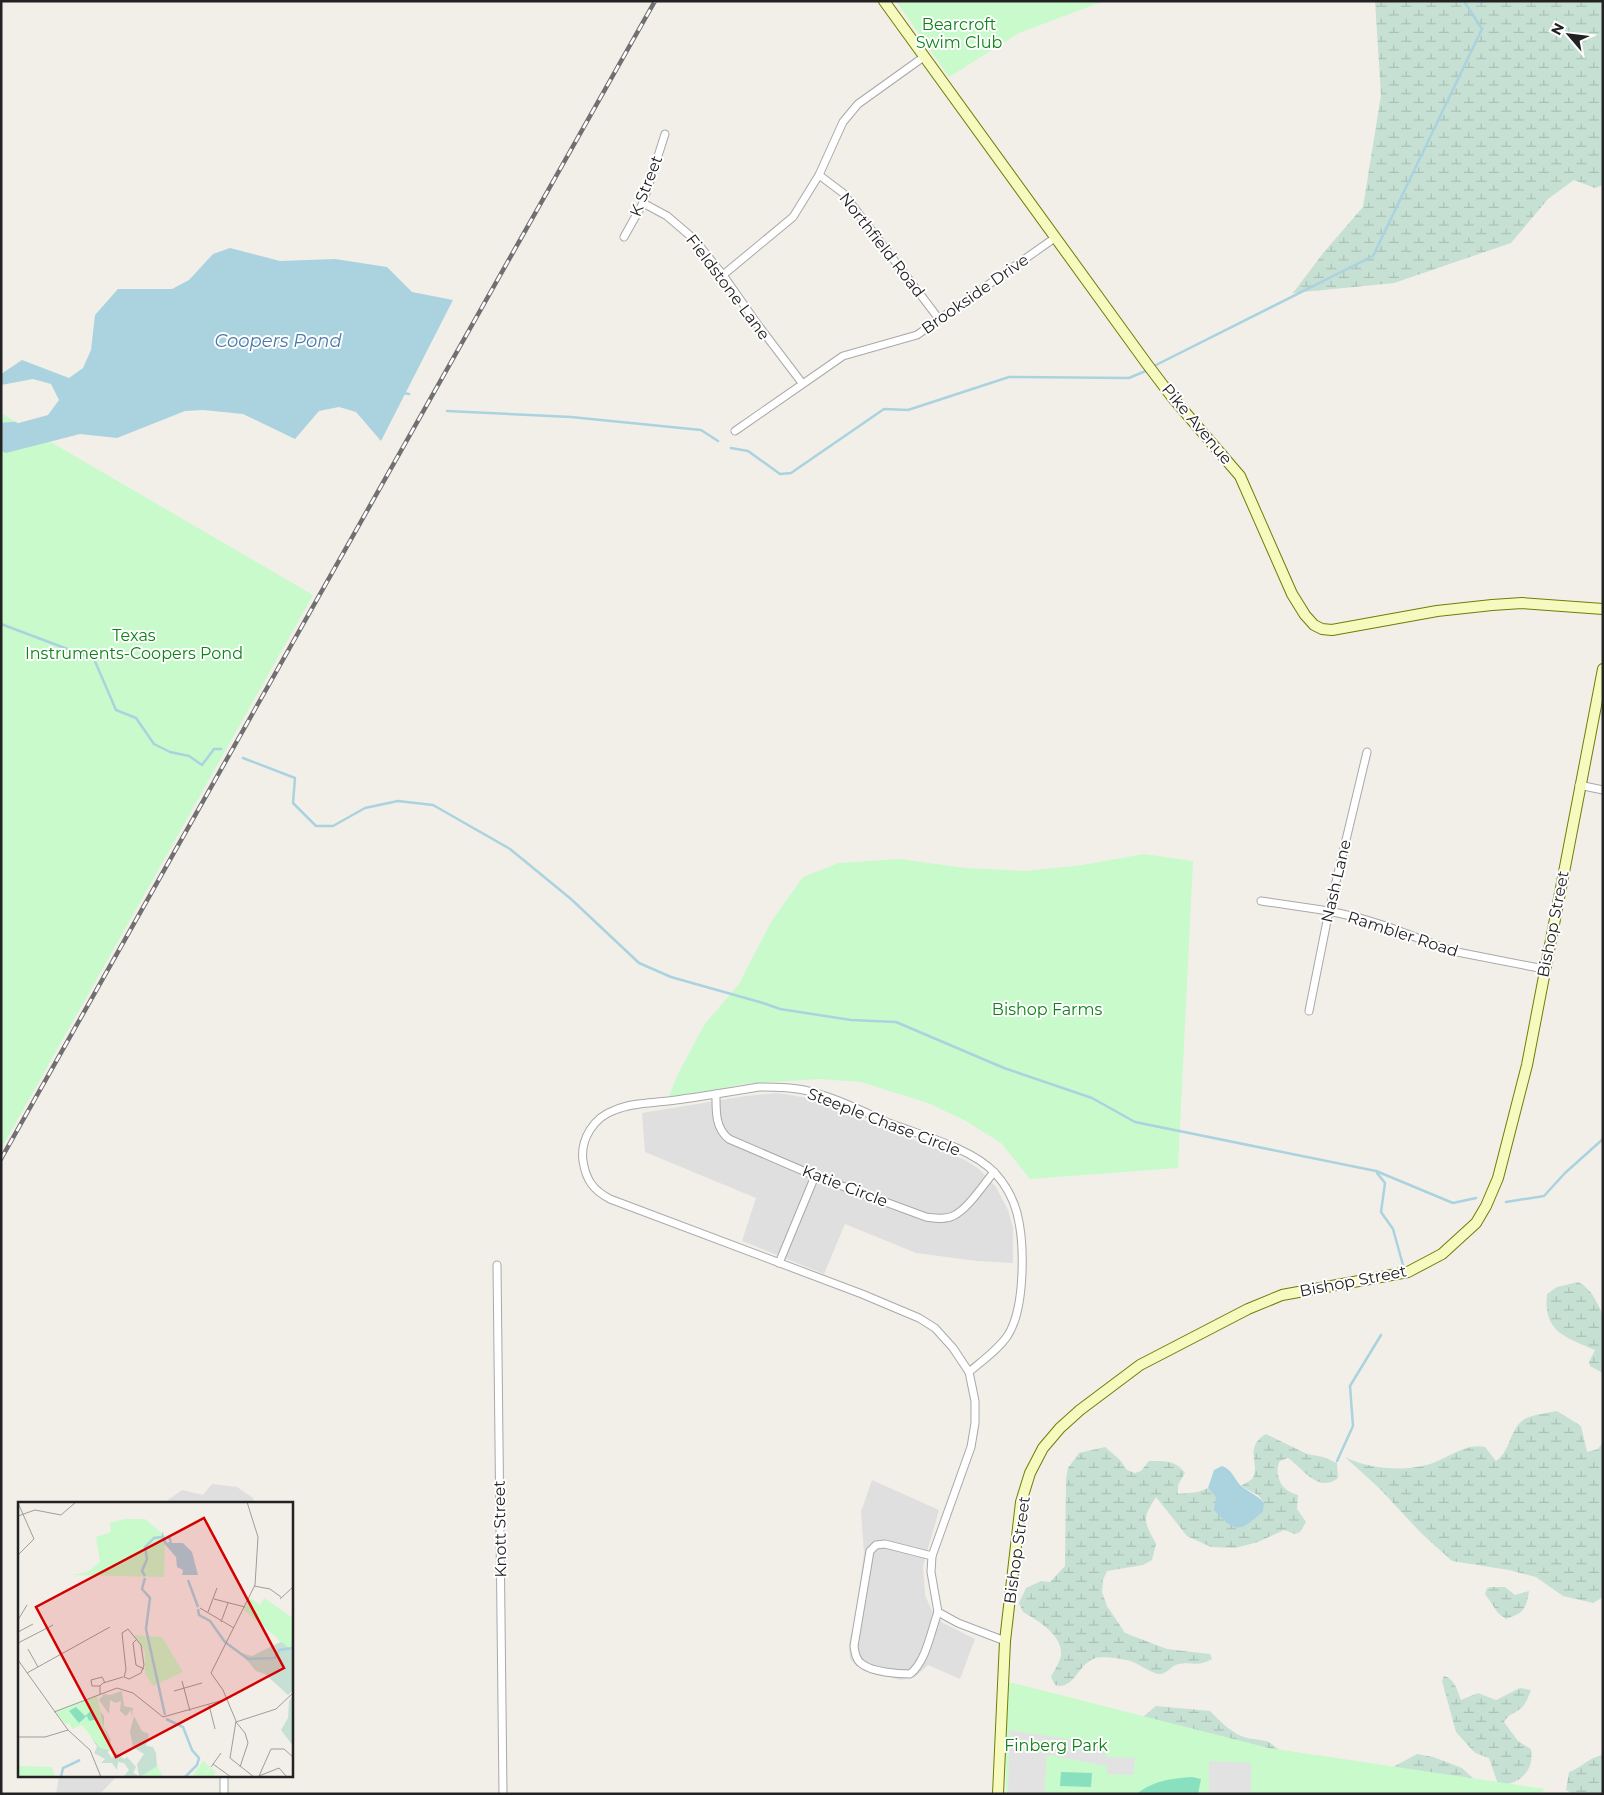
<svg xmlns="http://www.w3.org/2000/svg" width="1604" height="1795" font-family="Montserrat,sans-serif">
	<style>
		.residential { fill: #e0dfdf }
		.wetland { fill: url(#wetland-marsh) }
		.park { fill: #c8facc }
		.pitch { fill: #88e0be }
		.parking { fill: #e2e2e2 }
		.water { fill: #aad3df }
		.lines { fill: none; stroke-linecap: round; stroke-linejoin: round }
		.stream { stroke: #aad3df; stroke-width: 2.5 }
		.street-casing { stroke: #a9a9a9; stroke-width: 9 }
		.secondary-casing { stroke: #707d05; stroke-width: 12 }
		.street { stroke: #fff; stroke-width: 7 }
		.secondary { stroke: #f7fabf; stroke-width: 10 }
		.rail-casing { stroke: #707070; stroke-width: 4.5 }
		.rail { stroke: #fff; stroke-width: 2.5; stroke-dasharray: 8; stroke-linecap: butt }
		.labels { text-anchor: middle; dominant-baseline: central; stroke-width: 4; stroke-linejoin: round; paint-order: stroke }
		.park-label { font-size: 16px; fill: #0c8416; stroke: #fff }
		.street-label { font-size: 16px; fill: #222; stroke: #fff }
		.water-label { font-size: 18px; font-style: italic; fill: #4a7aab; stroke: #fff }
		.inset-river { fill: none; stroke: #aad3df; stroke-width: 2.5 }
		.inset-road { fill: none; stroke: #9f9d99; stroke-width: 1 }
		.view { fill: #d40000; fill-opacity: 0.15; stroke: #d40000; stroke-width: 2.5 }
		.inset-edge { fill: none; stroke: #222; stroke-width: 2.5 }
	</style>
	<defs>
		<pattern id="wetland-marsh" width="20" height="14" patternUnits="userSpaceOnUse" patternTransform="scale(1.25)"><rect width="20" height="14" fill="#c6e0d4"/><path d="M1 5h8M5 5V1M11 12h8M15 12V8" fill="none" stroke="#aac0b6"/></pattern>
	</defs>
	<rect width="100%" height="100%" fill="#f2efe9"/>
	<g class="residential">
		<polygon points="778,1093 808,1098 965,1160 979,1169 996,1187 1008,1210 1013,1228 1013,1263 977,1261 916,1253 845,1224 824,1274 742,1241 756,1198 645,1152 642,1113 746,1096"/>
		<polygon points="872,1480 939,1510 923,1566 925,1595 931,1609 943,1623 975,1639 960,1679 928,1665 915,1677 901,1680 865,1671 857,1666 850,1659 849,1644 855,1618 864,1554 861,1512"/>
		<polygon points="212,1484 237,1487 253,1498 254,1504 162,1504 182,1490 203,1495"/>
		<polygon points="59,1776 117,1776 100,1794 56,1794"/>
	</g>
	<g class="wetland">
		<polygon points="1375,1 1603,1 1603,185 1595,188 1574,180 1548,199 1511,243 1394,283 1293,293 1324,252 1363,207 1381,95"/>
		<path d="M1578,1282c12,5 19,20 24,31 2,5 1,51 1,60l-13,-7 -1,-4 6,-12c-30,-13 -52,-18 -48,-56l10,-7z"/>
		<path d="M1557,1411l24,15 6,26 11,-3 5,-7v155l-10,6 -30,-7 -27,-19 -27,-7 -57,-9 -31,-28 -41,-44 -35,-32c24,12 59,15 85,7 18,-5 34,-21 55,-17l11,14c16,-10 13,-37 33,-44 9,-3 19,-4 28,-6z"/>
		<path d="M1266,1434l41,20 16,3 14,6 1,15c-20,16 -35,-10 -50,-20l-8,3c-5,8 -2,23 7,29 3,2 7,4 11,5l-1,14 9,13 -6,10 -5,2 -11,-4 -26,12 -23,6 -24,-1 -24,-11 -31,-39c-15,24 -12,23 0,47l-4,16 -9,5 -36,6 -4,9 -1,12 5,14 18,27 42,16 43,5 2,5c-16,9 -19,2 -34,5 -7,2 -12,11 -20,10 -9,-2 -18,-10 -28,-13 -6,-2 -28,-5 -34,-3 -18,4 -21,33 -41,27l-4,-8c3,-6 9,-15 10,-22 2,-20 -24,-35 -38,-43l-4,-9 7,-15 15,-7 9,1 15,-16 1,-87 2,-11 11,-15 26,-6 15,13 7,10 8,3 6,-2 8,-10c15,0 27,-1 36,12l-7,12v9l20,-2 10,-4 9,9 47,6 -6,-8 -17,-9c3,-2 8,-5 11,-7 10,-13 -10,-31 14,-45z"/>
		<path d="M1491,1587h14l10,8 14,-4c-3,18 -5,22 -23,28l-8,-6 -13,-19 2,-6z"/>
		<path d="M1444,1676c11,3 13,14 17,24l17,-7 18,7 24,-12 11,2c-3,8 -6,17 -14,21 -6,4 -9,4 -13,11l14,19 13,8c0,4 1,9 0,12 -2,15 -19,26 -33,23l-9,-26 -14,-5 -19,-21 -14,-51z"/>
		<path d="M1156,1706l54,5c11,11 22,23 37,27 17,4 18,-1 32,12l114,17 24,-13 16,3 29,11 23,21 -357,-62 16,-11z"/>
		<path d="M1603,1755v39h-30l-7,-4 3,-18c12,-4 20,-15 34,-17z"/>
	</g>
	<g class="park">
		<polygon points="896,1 1104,1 1019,33 949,77"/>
		<polygon points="1,413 313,595 1,1149"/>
		<polygon points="1144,854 1193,861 1178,1168 1030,1179 1001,1143 966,1121 928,1103 861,1082 820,1079 741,1084 666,1103 678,1074 704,1025 739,984 771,922 803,877 839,863 899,859 966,868 1026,871 1082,865"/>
		<polygon points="1009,1682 1269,1748 1545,1789 1540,1794 1006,1794 1006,1729"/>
	</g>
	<g class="pitch">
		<polygon points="1061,1772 1092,1773 1091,1787 1060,1786"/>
		<path d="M1192,1777l9,2 -3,15h-62c20,-14 33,-15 56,-17z"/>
	</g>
	<g class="parking">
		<polygon points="1010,1730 1105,1745 1105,1757 1135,1758 1133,1775 1107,1774 1107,1766 1047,1755 1044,1794 1008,1794"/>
		<polygon points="1209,1761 1251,1763 1251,1794 1209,1794"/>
	</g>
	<g class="water">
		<polygon points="230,248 280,261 335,259 387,267 412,292 453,300 381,441 356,412 339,407 319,411 295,439 243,414 203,410 185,411 117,438 80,434 6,453 1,451 1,423 15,424 48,415 59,400 51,384 33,379 1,385 1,374 22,360 69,378 83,368 91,350 95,315 118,289 172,289 189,280 213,254"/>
		<path d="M1222,1466c10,3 12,13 19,20 8,6 16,9 23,17l-1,8c-23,22 -28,22 -49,-1l2,-13 -8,-9 6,-18z"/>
	</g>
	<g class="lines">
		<g class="stream">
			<polyline points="1152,367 1373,256 1482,29 1464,1"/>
			<polyline points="403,393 409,394"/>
			<polyline points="447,411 571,417 701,430 718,441"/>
			<polyline points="1,424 15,423 19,425"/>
			<polyline points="731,448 748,451 780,474 791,473 884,409 908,410 1009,377 1129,378 1148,370"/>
			<polyline points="1,624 94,659 116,710 136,718 154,744 170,752 189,756 202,765 214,749 221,749"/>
			<polyline points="243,758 295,778 293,803 316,826 333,826 365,808 398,801 433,805 510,849 571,899 639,963 671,977 763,1003 780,1009 851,1020 896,1022 1004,1068 1092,1098 1135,1122 1376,1171 1453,1203 1476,1198"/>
			<polyline points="1377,1173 1385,1183 1381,1212 1393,1229 1403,1265"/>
			<polyline points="1506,1202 1544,1196 1565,1173 1603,1139"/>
			<polyline points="1337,1461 1353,1426 1350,1386 1381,1335"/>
		</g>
		<g class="street-casing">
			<g id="street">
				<polyline points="819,175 843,193 939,319"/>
				<polyline points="643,203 667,216 694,239 723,275 758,325 802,383"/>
				<polyline points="624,237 643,203 665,134"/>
				<polyline points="723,275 793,217 819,175 843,122 858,104 925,56"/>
				<polyline points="735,431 843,356 917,335 1056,237"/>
				<polyline points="1579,785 1603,790"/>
				<polyline points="1261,901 1329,911 1360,918 1386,926 1452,951 1544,969"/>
				<polyline points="1309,1011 1329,911 1367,752"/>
				<path d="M759,1087c15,0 30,0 45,3 30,7 58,21 85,33 33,13 81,24 106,50 10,11 18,25 22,40 8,31 8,95 -9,122 -10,15 -26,26 -39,37l-16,-24 -18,-20 -16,-10 -57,-24 -252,-95c-17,-9 -24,-19 -27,-38 -3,-22 11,-44 32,-51 16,-7 36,-7 53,-9 31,-4 61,-9 91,-14z"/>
				<path d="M716,1094c0,17 -1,34 13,45l86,37 111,41c9,1 19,3 27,-1 15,-7 30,-31 41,-44"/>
				<polyline points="779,1263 815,1176"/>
				<polyline points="497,1265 503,1794"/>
				<polyline points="969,1372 975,1401 975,1423 971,1447 932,1556 931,1572 938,1612 958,1623 1005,1641"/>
				<path d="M932,1556l-47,-12 -9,1 -6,6 -16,95c1,7 2,14 8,18 10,8 36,10 48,10 16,-12 21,-43 28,-62"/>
				<polyline points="224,1794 224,1776"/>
			</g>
		</g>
		<g class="secondary-casing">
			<g id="secondary">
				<polyline points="884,1 1147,364 1172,397 1240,476 1292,594 1305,615 1314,625 1322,629 1332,630 1437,611 1492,605 1522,603 1603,609"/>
				<polyline points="998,1794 1005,1641 1021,1502 1030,1473 1043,1448 1060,1428 1080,1410 1140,1365 1248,1309 1282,1295 1408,1272 1442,1254 1476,1223 1486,1206 1498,1178 1527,1065 1603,669"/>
			</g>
		</g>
		<use href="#street" class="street"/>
		<use href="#secondary" class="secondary"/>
		<g class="rail-casing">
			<polyline id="rail" points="1,1159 655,1"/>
		</g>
		<use href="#rail" class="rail"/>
	</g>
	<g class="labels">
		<g class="park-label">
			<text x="959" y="24">Bearcroft<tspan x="959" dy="18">Swim Club</tspan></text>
			<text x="134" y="635">Texas<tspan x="134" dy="18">Instruments-Coopers Pond</tspan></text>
			<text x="1047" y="1009">Bishop Farms</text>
			<text x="1056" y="1745">Finberg Park</text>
		</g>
		<g class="street-label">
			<text transform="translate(646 186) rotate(-69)">K Street</text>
			<text transform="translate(882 245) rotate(52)">Northfield Road</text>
			<text transform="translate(728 287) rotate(53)">Fieldstone Lane</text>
			<text transform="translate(975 294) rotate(-35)">Brookside Drive</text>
			<text transform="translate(1197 424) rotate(50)">Pike Avenue</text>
			<text transform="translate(1336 881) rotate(-77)">Nash Lane</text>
			<text transform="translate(1553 924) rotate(-79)">Bishop Street</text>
			<text transform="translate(1403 934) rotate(18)">Rambler Road</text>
			<text transform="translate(884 1122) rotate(21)">Steeple Chase Circle</text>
			<text transform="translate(845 1186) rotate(21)">Katie Circle</text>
			<text transform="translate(1353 1281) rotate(-11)">Bishop Street</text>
			<text transform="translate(500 1529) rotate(-91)">Knott Street</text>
			<text transform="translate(1017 1550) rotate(-82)">Bishop Street</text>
		</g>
		<g class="water-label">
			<text x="278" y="341">Coopers Pond</text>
		</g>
	</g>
	<g transform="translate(18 1502)">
		<rect width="275" height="275" fill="#f2efe9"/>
		<path d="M275,134v54l-5,5 -23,-21 -9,-3 -15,-18 11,3zM104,189l2,15 9,2 -1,9 -1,-7 -5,6 -6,-5 1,-10 -6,2 -5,-3 -1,14 -10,-14 5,-6 6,1zM275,193v51l-12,-16 7,-12 1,-17zM80,207l6,7v11l7,13 -3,13 4,5 4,-5 8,6 3,-2 9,10 -3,6 6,3 -2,-12 7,-10 -11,-7 -3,-16 4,-15 8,15 7,3 -3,12 7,1 3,6 2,24h-35l6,-7 -5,-7 -6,-1 -1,8 -5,-7h-11l4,-4 -11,-6 3,-6 -5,-9z" fill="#c6e0d4"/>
		<path d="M106,17h21l20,17 -1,41 -92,-2 15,-3 13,-10 -4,-25 15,-5 -1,-9zM232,96l10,7 4,-7 29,20 -2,32 -47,-40zM116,133l28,2 21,35 -30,14 -8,-13v-21zM79,194l6,28 10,27 -13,-3 -18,-23 -10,4 -2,-6 -5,1 -9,-12zM185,259l7,6 -5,7 6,-6 5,4 -3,5h-21zM0,264l34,1 3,10h-37zM139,264l6,11h-23z" fill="#c8facc"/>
		<path d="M58,205l9,9 7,-6 -1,3 6,6 -8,2 -2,-5 -8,7 -10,-12z" fill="#88e0be"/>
		<path d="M144,29l5,12 3,-1 -4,-7 5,3 1,5h11l9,9 6,23h-16l1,-5 -6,-3 -1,-10 -14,-16z" fill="#aad3df"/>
		<path class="inset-river" d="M127,74l-3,-5 5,-12 -2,-12 9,-9 8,-1M127,76l-3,11 8,9 -4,31 19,86M170,78l10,27M180,107l1,6 11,6 15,21 23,17 27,-1 4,-8 14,-2M148,217l17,8 9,23 7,8 -2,7 -12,12M43,275l2,-9 17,-8"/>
		<path class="inset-road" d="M229,0l11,35 -3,48 -44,88 12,17 13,31 -6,37 24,19M0,1l16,36 -16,16M0,14l17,-6 26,5 15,-13M236,84l16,3 11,8M196,97l31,8M262,97l13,-12M182,106l34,20M190,110l9,-24M0,118l9,-15M203,120l7,-19M110,127l13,16 3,20 -3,8 -12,6 -5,-2 2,-7 -4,-37zM0,130l15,-8M119,137l-4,4 3,22 8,4M0,141l35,-18M10,147l10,18M0,158l50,70 22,20 11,27M9,171l83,-46M164,179l8,30M82,184h-8l-1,-6 11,-3 3,6M156,189l28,-8M82,192v-8l3,-3 20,-6M191,203l6,24M36,210l63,-24 16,5 30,24 64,-18M218,220l40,-13 17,-16M218,220l9,11 3,10 -8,24M0,235h27l23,-7M195,262l18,13M193,265l10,-14M241,274l12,-27h13l9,8M241,274l20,-8 8,9"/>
		<path class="view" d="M186,16l80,150 -168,89 -80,-150z"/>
		<rect width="275" height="275" class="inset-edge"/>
	</g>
	<rect width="1604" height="1795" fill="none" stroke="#222222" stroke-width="5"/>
	<g transform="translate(1569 35) rotate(298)" stroke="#ffffff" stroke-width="4" paint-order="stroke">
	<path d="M0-4L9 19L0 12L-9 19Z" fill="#222222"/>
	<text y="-8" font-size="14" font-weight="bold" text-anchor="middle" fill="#222222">N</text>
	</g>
</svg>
